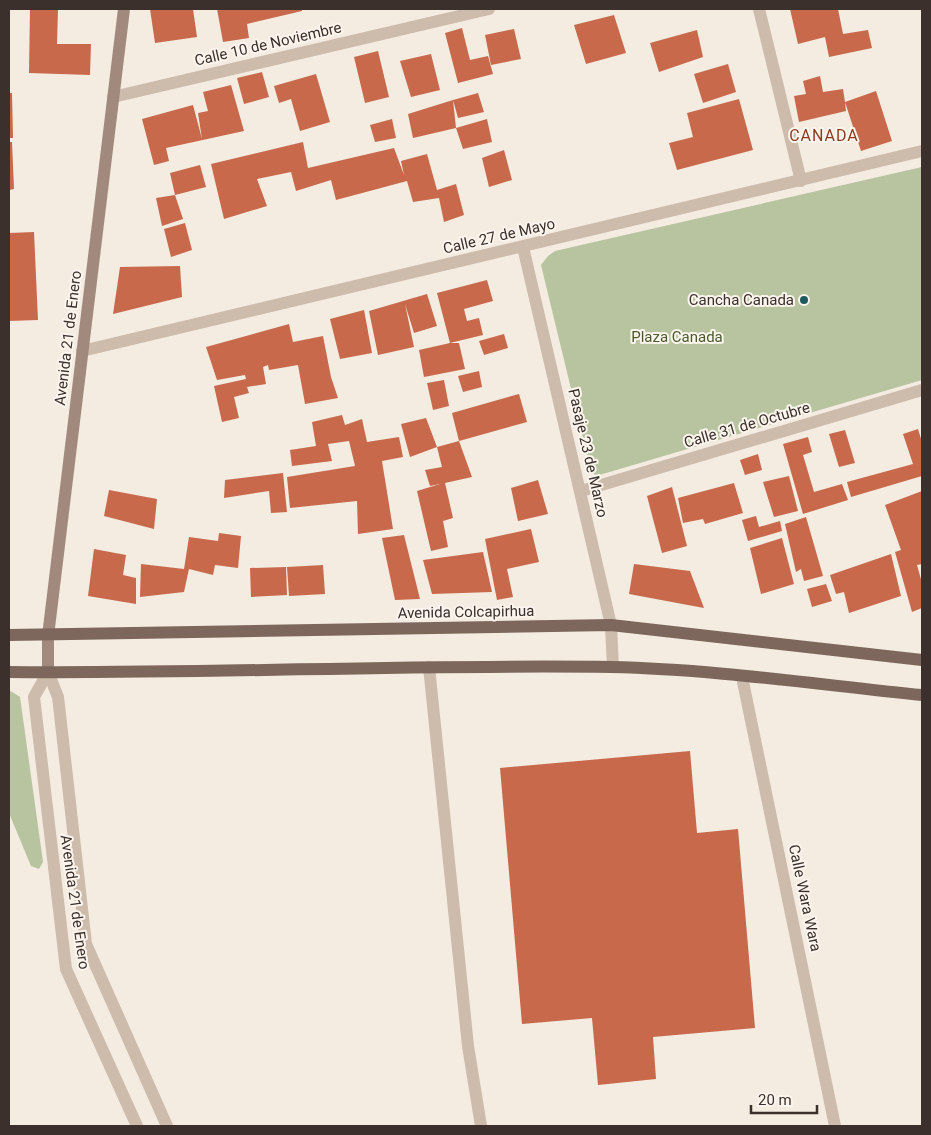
<svg xmlns="http://www.w3.org/2000/svg" width="931" height="1135" font-family="Roboto,sans-serif">
	<style>
		.green { fill: #b8c4a0 }
		.building { fill: #c8694b }
		.lines { fill: none; stroke-linecap: round; stroke-linejoin: round }
		.minor { stroke: #cdbbac; stroke-width: 12 }
		.tertiary { stroke: #cdbbac; stroke-width: 12 }
		.secondary { stroke: #a18a7d; stroke-width: 12 }
		.primary { stroke: #7d675c; stroke-width: 12 }
		.poi-dot { fill: #1f5a5e; stroke: #fbf5ee; stroke-width: 2 }
		.labels { text-anchor: middle; dominant-baseline: central; stroke-width: 4; stroke-linejoin: round; paint-order: stroke }
		.street-label { font-size: 15px; fill: #3b302b; stroke: #fbf5ee }
		.poi-label { font-size: 15px; fill: #3b302b; stroke: #fbf5ee; text-anchor: end }
		.park-label { font-size: 15px; fill: #4a5a2e; stroke: #fbf5ee }
		.neighbourhood-label { font-size: 16px; letter-spacing: 1px; fill: #8c3b22; stroke: #fbf5ee }
	</style>
	<rect width="100%" height="100%" fill="#f4ebe1"/>
	<g class="green">
		<polygon points="922,167 922,380 596,476 591,471 541,265 548,256 555,251"/>
		<polygon points="9,690 20,697 43,862 39,869 31,866 9,813"/>
	</g>
	<g class="building">
		<polygon points="30,9 58,9 57,44 91,44 90,75 29,73"/>
		<polygon points="150,9 193,9 197,37 155,43"/>
		<polygon points="217,9 302,9 302,11 247,24 249,38 223,42"/>
		<polygon points="790,9 838,9 843,34 868,30 872,48 829,57 825,37 798,44"/>
		<polygon points="614,15 626,53 586,64 574,25"/>
		<polygon points="462,28 470,60 488,56 493,74 458,83 445,33"/>
		<polygon points="514,29 521,59 491,65 485,35"/>
		<polygon points="697,30 703,57 659,72 650,43"/>
		<polygon points="378,51 389,97 365,103 354,57"/>
		<polygon points="431,54 440,90 411,97 400,61"/>
		<polygon points="728,64 736,92 703,103 694,74"/>
		<polygon points="262,72 269,97 244,104 237,78"/>
		<polygon points="316,74 330,122 300,131 291,99 279,103 274,86"/>
		<polygon points="820,76 823,92 843,89 845,102 876,91 892,141 861,151 845,102 846,111 799,122 794,96 806,94 803,81"/>
		<polygon points="231,85 244,131 166,148 169,161 154,165 142,119 193,105 202,139 198,113 208,111 203,92"/>
		<polygon points="9,93 12,93 13,138 9,138"/>
		<polygon points="478,93 484,112 458,118 453,100 456,128 413,138 408,114 453,100"/>
		<polygon points="739,99 753,150 677,170 669,143 693,137 687,113"/>
		<polygon points="392,119 396,138 375,142 370,125"/>
		<polygon points="487,119 492,142 463,149 456,128"/>
		<polygon points="9,142 12,142 14,189 9,190"/>
		<polygon points="303,142 308,168 394,148 404,175 401,161 427,154 437,190 456,184 464,215 444,222 439,198 413,202 407,181 336,200 331,180 296,191 291,172 257,179 267,206 224,219 211,164"/>
		<polygon points="504,150 512,180 489,187 482,158"/>
		<polygon points="200,165 206,187 175,195 170,173"/>
		<polygon points="175,195 183,219 162,226 156,198"/>
		<polygon points="185,223 192,250 171,257 164,229"/>
		<polygon points="34,232 38,320 9,321 9,233"/>
		<polygon points="180,266 182,297 113,314 120,267"/>
		<polygon points="487,280 493,301 464,309 467,321 479,318 483,335 450,343 437,293"/>
		<polygon points="427,294 437,326 414,333 405,304 414,347 378,355 369,311"/>
		<polygon points="364,310 372,353 340,359 330,319"/>
		<polygon points="289,324 293,342 323,336 331,377 338,398 305,404 298,365 269,370 268,365 263,367 266,384 247,387 249,393 234,397 239,418 222,422 214,386 246,379 245,375 217,380 206,347"/>
		<polygon points="504,334 508,348 484,355 479,341"/>
		<polygon points="450,343 459,343 465,369 424,377 419,350"/>
		<polygon points="479,371 482,387 463,392 458,376"/>
		<polygon points="444,380 449,406 433,410 427,383"/>
		<polygon points="519,394 527,422 459,441 452,413"/>
		<polygon points="342,415 345,425 362,419 367,442 399,437 403,457 382,461 393,529 358,534 357,501 290,508 287,477 355,466 349,441 328,444 332,461 292,466 290,450 316,446 312,422"/>
		<polygon points="426,418 437,447 459,441 472,477 445,483 453,518 443,521 448,547 431,551 417,491 440,484 430,486 425,470 442,467 437,447 410,457 401,424"/>
		<polygon points="918,429 922,442 922,476 851,497 847,482 913,464 903,434"/>
		<polygon points="845,430 855,463 839,467 829,434"/>
		<polygon points="808,437 812,452 803,455 814,492 842,484 848,500 803,514 783,444"/>
		<polygon points="758,454 762,470 745,475 740,460"/>
		<polygon points="283,473 287,512 271,513 269,491 224,498 225,480"/>
		<polygon points="789,476 798,511 774,517 763,482"/>
		<polygon points="538,480 548,514 518,521 511,488"/>
		<polygon points="734,483 743,513 705,524 703,519 683,523 678,498"/>
		<polygon points="672,487 687,546 662,553 647,496"/>
		<polygon points="109,490 157,499 154,529 104,516"/>
		<polygon points="922,491 922,564 917,565 922,583 922,608 912,612 895,552 901,550 885,505"/>
		<polygon points="756,516 759,527 780,521 782,531 748,541 742,520"/>
		<polygon points="806,517 823,576 804,581 801,569 796,572 785,524"/>
		<polygon points="531,529 539,562 507,569 513,597 497,600 485,539"/>
		<polygon points="219,533 241,536 238,568 215,565 213,575 189,569 184,592 140,597 141,564 184,569 189,537 218,541"/>
		<polygon points="404,535 420,599 395,600 382,538"/>
		<polygon points="782,538 794,584 761,594 750,548"/>
		<polygon points="94,549 126,555 123,575 136,578 136,604 88,596"/>
		<polygon points="483,552 492,592 432,594 423,560"/>
		<polygon points="891,554 901,596 849,613 844,592 836,594 830,575"/>
		<polygon points="634,564 690,571 704,608 629,594"/>
		<polygon points="323,565 325,594 289,596 287,567"/>
		<polygon points="286,567 287,595 251,597 250,568"/>
		<polygon points="826,584 832,601 812,607 807,589"/>
		<polygon points="690,751 697,833 738,829 755,1028 653,1037 656,1079 598,1085 592,1018 522,1024 500,768"/>
	</g>
	<g class="lines">
		<g class="minor">
			<polyline points="759,9 801,181"/>
			<polyline points="113,97 489,9"/>
			<polyline points="523,247 611,625 613,667"/>
			<polyline points="82,351 922,151"/>
			<polyline points="581,491 922,390"/>
			<polyline points="429,667 468,1046 481,1126"/>
			<polyline points="742,677 835,1126"/>
		</g>
		<g class="tertiary">
			<polyline points="48,672 34,697 66,969 137,1126"/>
			<polyline points="48,672 58,697 86,944 167,1126"/>
		</g>
		<polyline class="secondary" points="48,672 48,636 124,9"/>
		<g class="primary">
			<polyline points="9,635 611,625 922,660"/>
			<path d="M9,672c200,2 401,-8 602,-5 102,2 210,18 311,28"/>
		</g>
	</g>
	<circle class="poi-dot" cx="804" cy="300" r="5"/>
	<g class="labels">
		<g class="street-label">
			<text transform="translate(268 44) rotate(-13)">Calle 10 de Noviembre</text>
			<text transform="translate(499 236) rotate(-13)">Calle 27 de Mayo</text>
			<text transform="translate(68 338) rotate(-83)">Avenida 21 de Enero</text>
			<text transform="translate(747 425) rotate(-16)">Calle 31 de Octubre</text>
			<text transform="translate(588 453) rotate(77)">Pasaje 23 de Marzo</text>
			<text transform="translate(466 612) rotate(-1)">Avenida Colcapirhua</text>
			<text transform="translate(805 898) rotate(78)">Calle Wara Wara</text>
			<text transform="translate(75 902) rotate(82)">Avenida 21 de Enero</text>
		</g>
		<g class="poi-label">
			<text x="794" y="300">Cancha Canada</text>
		</g>
		<g class="park-label">
			<text x="677" y="337">Plaza Canada</text>
		</g>
		<g class="neighbourhood-label">
			<text x="824" y="135">CANADA</text>
		</g>
	</g>
	<rect width="931" height="1135" fill="none" stroke="#3b302b" stroke-width="20"/>
	<path d="M751 1105v8h66v-8" fill="none" stroke="#3b302b" stroke-width="2.5"/>
	<text x="758" y="1105" font-size="15" fill="#3b302b" stroke="#fbf5ee" stroke-width="4" paint-order="stroke">20 m</text>
</svg>
